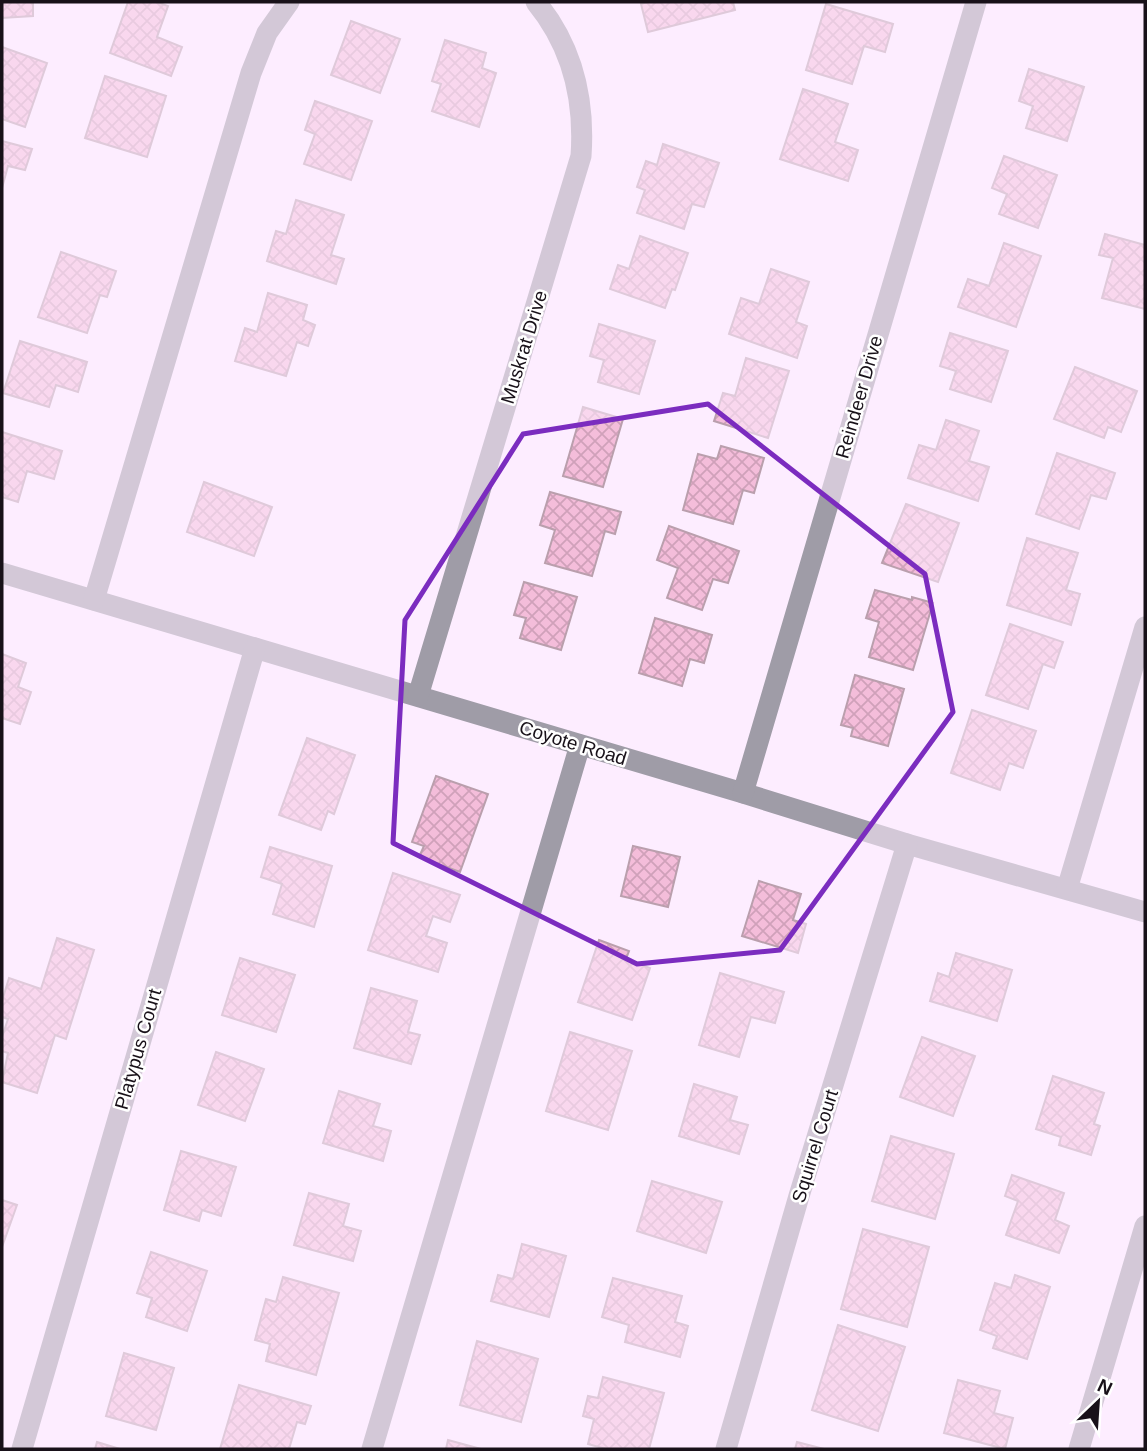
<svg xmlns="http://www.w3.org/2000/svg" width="1147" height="1451" font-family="Arial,sans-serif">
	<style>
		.building { fill: url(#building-cross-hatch); stroke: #ba9fad; stroke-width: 2 }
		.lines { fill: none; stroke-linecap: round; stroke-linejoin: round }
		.minor { stroke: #9f9ca7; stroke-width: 21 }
		.marked { fill: none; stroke: #7b2cbf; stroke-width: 5; stroke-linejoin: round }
		.labels { text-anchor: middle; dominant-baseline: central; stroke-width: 5; stroke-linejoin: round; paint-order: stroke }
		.street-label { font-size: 19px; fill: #181119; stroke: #fff }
	</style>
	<defs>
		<pattern id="building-cross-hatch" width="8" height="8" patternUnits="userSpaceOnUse" patternTransform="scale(1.75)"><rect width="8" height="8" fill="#f4bdda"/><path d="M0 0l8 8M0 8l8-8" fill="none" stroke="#d0a1ba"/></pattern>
	</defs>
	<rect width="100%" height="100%" fill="#fdedff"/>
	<g class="building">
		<polygon points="2,2 33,2 33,16 2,18"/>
		<polygon points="128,2 157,2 168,6 157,37 182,47 171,76 110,53"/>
		<polygon points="647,2 733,2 735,10 648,32 641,4"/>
		<polygon points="826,4 893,24 885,52 864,46 852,84 806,70"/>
		<polygon points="351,21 400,39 380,93 331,75"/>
		<polygon points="445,40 486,53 482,68 496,73 479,127 432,111 441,84 432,81"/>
		<polygon points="2,47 47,63 25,127 2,119"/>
		<polygon points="1029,69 1084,87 1067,141 1026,128 1033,106 1019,101"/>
		<polygon points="105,76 166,96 147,157 85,138"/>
		<polygon points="803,89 848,104 835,142 858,150 848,181 780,159"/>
		<polygon points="315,101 372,121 351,180 304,164 315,134 305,130"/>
		<polygon points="2,141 32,149 25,170 8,166 2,188"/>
		<polygon points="663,144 719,163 704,207 692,204 684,229 637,213 645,190 637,187 646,161 657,165"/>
		<polygon points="1004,156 1057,175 1038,228 999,214 1007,194 992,188"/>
		<polygon points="296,200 344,215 331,255 344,259 336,284 267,261 276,231 286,234"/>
		<polygon points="1105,234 1145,245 1145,309 1102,298 1113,258 1099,255"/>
		<polygon points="640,236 688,253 675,290 672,289 665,308 610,289 618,265 629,269"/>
		<polygon points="1004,243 1041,256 1016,327 958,307 968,279 989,286"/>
		<polygon points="61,252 116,271 107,297 100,295 87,333 38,317"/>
		<polygon points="771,269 809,282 796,322 807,326 797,358 729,334 741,298 759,304"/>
		<polygon points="268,293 307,305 303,320 315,325 308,346 297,342 286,376 235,361 245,328 257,332"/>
		<polygon points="599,324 655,341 639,394 598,382 604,360 590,356"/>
		<polygon points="950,333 1008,351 991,402 950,389 956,371 940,366"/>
		<polygon points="20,341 87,362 78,392 56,385 49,407 3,393"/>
		<polygon points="746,358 789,371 768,438 714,421 723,393 735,396"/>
		<polygon points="1075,367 1137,391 1121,432 1108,427 1104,438 1054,419"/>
		<polygon points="583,407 623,419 603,487 563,476"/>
		<polygon points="946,420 979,431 969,461 989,467 978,501 908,478 919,445 936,450"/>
		<polygon points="2,432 62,451 54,479 27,471 18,502 2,497"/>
		<polygon points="721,446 764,458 754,493 743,490 733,524 683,510 698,454 717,459"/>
		<polygon points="1057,453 1115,473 1106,499 1091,495 1079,529 1036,514"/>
		<polygon points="204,482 272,507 254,556 187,532"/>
		<polygon points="550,492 621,512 615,534 605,531 592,576 545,563 555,530 540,525"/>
		<polygon points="906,504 959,523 938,582 882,563"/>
		<polygon points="669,526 739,551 728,583 713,579 702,610 667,598 678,568 657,560"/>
		<polygon points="1027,538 1078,553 1066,590 1080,594 1071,625 1007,605"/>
		<polygon points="524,582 577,597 561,650 520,638 526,618 514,615"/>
		<polygon points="875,590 912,600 912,597 933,603 913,670 869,657 879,622 866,618"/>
		<polygon points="655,618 712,635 704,663 690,659 682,686 639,673"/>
		<polygon points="1010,624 1063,642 1054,668 1043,664 1028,709 986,695"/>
		<polygon points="2,654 26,663 18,687 31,692 20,724 2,718"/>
		<polygon points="855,675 904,689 888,746 851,736 853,728 841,725"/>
		<polygon points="972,710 1036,731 1023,768 1009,763 1000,790 951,773"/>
		<polygon points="307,738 355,755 334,814 328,811 321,830 279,815"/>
		<polygon points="436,776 488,794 460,872 419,857 424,846 412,842"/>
		<polygon points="633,846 680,857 668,907 621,896"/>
		<polygon points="270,847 332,866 314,927 273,914 282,884 261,877"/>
		<polygon points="393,873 460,895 450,922 433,916 426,936 447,943 438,972 368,950"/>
		<polygon points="759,881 801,894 793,920 806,924 798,953 742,936"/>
		<polygon points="57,938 94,950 66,1039 55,1035 37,1093 2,1082 8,1053 2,1051 2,1037 8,1019 2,1017 2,1001 9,978 41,989"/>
		<polygon points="599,940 629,951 626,959 650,968 632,1020 578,1002"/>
		<polygon points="956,953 1012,970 997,1021 930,1001 938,973 949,977"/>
		<polygon points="240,958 295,975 276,1032 222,1015"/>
		<polygon points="720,973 784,992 775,1023 751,1017 739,1057 699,1045"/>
		<polygon points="371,988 417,1001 408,1032 420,1035 411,1064 354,1048"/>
		<polygon points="570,1032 632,1051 608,1130 546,1111"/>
		<polygon points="922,1037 975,1056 953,1116 900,1097"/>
		<polygon points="216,1052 264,1069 245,1121 198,1105"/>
		<polygon points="1053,1076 1104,1093 1094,1124 1100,1126 1091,1155 1059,1145 1061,1137 1036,1129"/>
		<polygon points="694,1084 737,1097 730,1120 748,1125 739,1154 679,1136"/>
		<polygon points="339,1091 380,1104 373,1126 391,1131 383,1161 323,1143"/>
		<polygon points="891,1136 954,1154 935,1219 872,1201"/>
		<polygon points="181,1151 236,1167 221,1216 202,1210 199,1221 164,1210"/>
		<polygon points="1012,1175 1064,1193 1055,1220 1069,1226 1059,1253 1006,1235 1018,1201 1005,1196"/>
		<polygon points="652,1181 722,1202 706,1253 637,1231"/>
		<polygon points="309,1193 349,1204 343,1226 361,1231 353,1261 294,1245"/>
		<polygon points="2,1200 17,1205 2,1247"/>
		<polygon points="863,1229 929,1247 907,1327 841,1309"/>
		<polygon points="522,1244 566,1256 549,1317 491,1301 498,1275 513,1279"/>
		<polygon points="151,1252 207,1271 187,1331 146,1317 152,1298 137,1293"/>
		<polygon points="1015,1275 1050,1287 1027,1359 993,1348 997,1336 980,1330 995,1283 1011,1288"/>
		<polygon points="283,1277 339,1293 316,1375 266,1361 270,1344 255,1340 266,1299 276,1302"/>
		<polygon points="613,1278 682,1296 675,1322 688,1326 680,1357 625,1342 629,1325 602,1317"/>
		<polygon points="838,1325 905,1347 878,1431 812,1410"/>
		<polygon points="477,1341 538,1359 521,1422 460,1405"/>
		<polygon points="124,1353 174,1368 156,1430 106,1416"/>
		<polygon points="603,1377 664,1393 649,1449 606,1449 588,1444 594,1419 583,1416 588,1396 598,1398"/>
		<polygon points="958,1380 1000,1391 994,1413 1013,1418 1005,1449 944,1433"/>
		<polygon points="239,1385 311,1406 305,1424 297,1422 289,1449 220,1449"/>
		<polygon points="448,1440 481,1449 446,1449"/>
		<polygon points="97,1442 120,1449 95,1449"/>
		<polygon points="797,1442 824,1449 795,1449"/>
	</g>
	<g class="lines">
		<g class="minor">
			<polyline points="2,573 743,793 907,844 1145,912"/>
			<polyline points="94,600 251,73 267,33 289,2"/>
			<path d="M418,696l163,-540c4,-57 -8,-109 -45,-154"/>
			<polyline points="743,793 976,2"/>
			<polyline points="1067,889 1145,627"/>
			<polyline points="22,1449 255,648"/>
			<polyline points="372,1449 580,745"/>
			<polyline points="726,1449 799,1196 907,844"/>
			<polyline points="1079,1449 1145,1226"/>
		</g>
	</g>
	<path d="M0 0H1147V1451H0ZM708,404l217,170 28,138 -173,238 -143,14 -244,-121 12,-223 118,-186z" fill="#fdedff" fill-opacity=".55" fill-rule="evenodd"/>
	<path class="marked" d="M708,404l217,170 28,138 -173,238 -143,14 -244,-121 12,-223 118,-186z"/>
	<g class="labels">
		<g class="street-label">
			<text transform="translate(524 347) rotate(-73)">Muskrat Drive</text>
			<text transform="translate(859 397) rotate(-74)">Reindeer Drive</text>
			<text transform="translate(573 743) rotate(17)">Coyote Road</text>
			<text transform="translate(138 1049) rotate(-74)">Platypus Court</text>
			<text transform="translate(815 1146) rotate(-73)">Squirrel Court</text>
		</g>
	</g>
	<rect width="1147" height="1451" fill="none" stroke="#181119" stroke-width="7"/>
	<g transform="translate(1098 1402) rotate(25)" stroke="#ffffff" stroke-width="5" paint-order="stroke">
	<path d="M0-5L12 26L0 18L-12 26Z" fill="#181119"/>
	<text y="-10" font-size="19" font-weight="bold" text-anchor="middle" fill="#181119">N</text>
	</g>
</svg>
